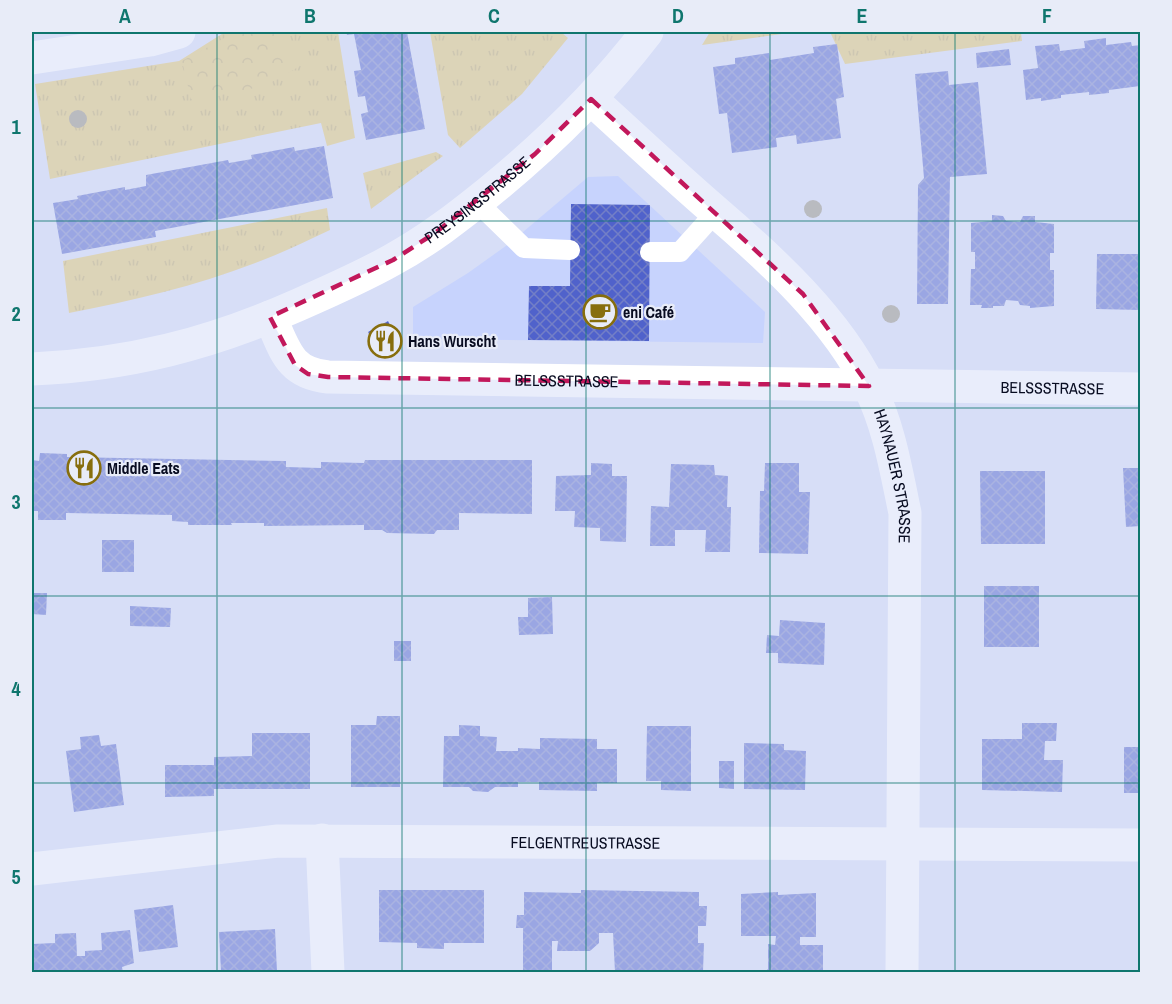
<svg xmlns="http://www.w3.org/2000/svg" width="1172" height="1004" font-family="'Archivo Narrow',sans-serif">
	<style>
		.built { fill: #c7d3fd }
		.grass { fill: url(#grass-tufts) }
		.park { fill: url(#park-crowns) }
		.building { fill: url(#building-cross-hatch) }
		.lines { fill: none; stroke-linecap: round; stroke-linejoin: round }
		.lane { stroke: #fff; stroke-width: 20 }
		.street { stroke: #fff; stroke-width: 33 }
		.secondary { stroke: #fff; stroke-width: 33 }
		.tree { fill: #96907c }
		.marked { fill: none; stroke: #c2185b; stroke-width: 4.5; stroke-dasharray: 12 8; stroke-linejoin: round }
		.grid { fill: none; stroke: #0f766e; stroke-width: 1.5; stroke-opacity: 0.55 }
		.labels { text-anchor: middle; dominant-baseline: central; stroke-width: 4.5; stroke-linejoin: round; paint-order: stroke }
		.street-label { font-size: 16px; fill: #080c21; stroke: #e8ecf8 }
		.poi-label { font-size: 16px; font-weight: bold; fill: #080c21; stroke: #e8ecf8; text-anchor: start }
		.neatline { fill: none; stroke: #0f766e; stroke-width: 2 }
		.grid-label { font-size: 20px; text-anchor: middle; font-weight: bold; fill: #0f766e }
	</style>
	<defs>
		<pattern id="grass-tufts" width="24" height="20" patternUnits="userSpaceOnUse" patternTransform="scale(1.5)"><rect width="24" height="20" fill="#e3c76c"/><path d="M3 7l-1-3M5 7V3M7 7l1-3M15 17l-1-3M17 17v-4M19 17l1-3" fill="none" stroke="#c1aa5d"/></pattern>
		<pattern id="park-crowns" width="20" height="18" patternUnits="userSpaceOnUse" patternTransform="scale(1.5)"><rect width="20" height="18" fill="#e3c76c"/><path d="M2 6a3 3 0 1 1 6 0M12 15a3 3 0 1 1 6 0" fill="none" stroke="#c1aa5d"/></pattern>
		<pattern id="building-cross-hatch" width="8" height="8" patternUnits="userSpaceOnUse" patternTransform="scale(1.5)"><rect width="8" height="8" fill="#5062cb"/><path d="M0 0l8 8M0 8l8-8" fill="none" stroke="#737fc6"/></pattern>
	</defs>
	<rect width="100%" height="100%" fill="#d7def7"/>
	<polygon class="built" points="618,176 765,312 763,343 413,339 413,307 468,273 510,243 588,177"/>
	<g class="grass">
		<polygon points="225,32 338,32 355,138 327,146 321,123 50,179 35,84 179,61"/>
		<polygon points="430,32 561,32 568,38 522,94 460,148 448,135"/>
		<polygon points="710,32 796,32 702,45"/>
		<polygon points="830,32 1021,32 1022,41 845,64"/>
		<polygon points="436,152 443,156 371,209 363,173"/>
		<path d="M327,208l3,22c-20,9 -41,20 -62,28 -64,26 -131,42 -199,55l-6,-52z"/>
	</g>
	<polygon class="park" points="233,32 272,32 300,66 270,83 244,91 191,99 182,61 221,40"/>
	<g class="building">
		<polygon points="346,32 407,32 425,129 366,140 361,114 368,112 365,96 358,97 354,71 361,70 354,34 347,35"/>
		<polygon points="1106,38 1106,45 1131,42 1132,46 1140,45 1140,86 1109,90 1109,93 1089,95 1089,92 1061,95 1061,98 1041,101 1041,98 1026,100 1023,70 1038,68 1035,46 1059,44 1060,51 1085,48 1084,41"/>
		<polygon points="837,44 844,97 836,99 841,138 797,144 796,135 776,138 777,147 732,153 727,113 719,114 713,67 735,64 735,58 769,53 770,60 814,53 813,47"/>
		<polygon points="1009,49 1011,65 977,68 976,53"/>
		<polygon points="948,71 949,85 978,82 987,174 950,177 948,304 917,304 918,185 924,178 915,74"/>
		<polygon points="324,146 333,198 155,231 156,237 62,254 53,203 78,199 77,196 125,187 125,190 146,186 146,175 228,160 229,163 252,159 251,155 294,147 295,151"/>
		<polygon points="571,204 650,205 649,341 528,340 529,286 570,286"/>
		<polygon points="992,215 1003,216 1006,221 1020,222 1023,216 1035,216 1035,222 1054,224 1054,253 1050,253 1050,270 1054,270 1054,306 1030,308 1030,306 1020,305 1018,301 1006,300 1004,306 993,306 993,308 981,308 982,305 970,305 971,269 975,269 975,252 971,252 971,223 992,221"/>
		<polygon points="1097,254 1140,254 1140,310 1096,309"/>
		<polygon points="388,321 398,342 378,352 368,332"/>
		<polygon points="40,453 67,454 67,457 286,461 286,467 321,468 321,462 364,463 365,460 532,460 532,514 459,513 459,530 437,530 434,534 387,533 382,530 364,530 364,525 264,526 264,523 231,523 232,525 188,525 188,522 172,521 172,515 66,513 66,520 38,520 38,511 32,511 32,460 39,461"/>
		<polygon points="591,463 612,464 612,476 627,476 626,542 600,541 600,528 574,527 575,511 555,511 556,476 591,475"/>
		<polygon points="765,463 799,463 799,492 810,492 808,554 759,553 760,491 764,491"/>
		<polygon points="671,464 714,465 715,475 728,476 727,507 731,507 730,552 705,552 706,530 675,530 675,546 650,546 651,506 669,507"/>
		<polygon points="1123,468 1140,468 1140,526 1126,527"/>
		<polygon points="980,471 1045,471 1045,544 981,544"/>
		<rect x="102" y="540" width="32" height="32"/>
		<rect x="984" y="586" width="55" height="61"/>
		<polygon points="32,593 47,593 46,615 32,614"/>
		<polygon points="552,597 553,634 519,635 518,617 528,617 528,598"/>
		<polygon points="130,606 171,608 170,627 130,626"/>
		<polygon points="780,620 825,623 824,665 778,663 778,653 766,653 767,635 779,636"/>
		<rect x="394" y="641" width="17" height="20"/>
		<polygon points="377,716 400,716 400,787 351,787 351,725 376,725"/>
		<polygon points="1022,723 1057,723 1056,741 1045,741 1044,760 1063,760 1062,792 982,790 982,739 1022,739"/>
		<polygon points="459,725 480,726 480,736 497,737 496,751 518,751 518,748 540,749 540,738 597,739 597,749 617,749 617,783 597,783 597,791 539,790 539,782 518,782 518,787 495,787 488,792 473,791 469,787 443,787 444,736 459,736"/>
		<polygon points="647,726 691,726 691,791 661,790 661,781 646,781"/>
		<polygon points="252,733 310,733 310,789 214,789 214,796 165,797 165,765 214,765 214,757 252,756"/>
		<polygon points="99,735 101,746 116,744 124,805 74,812 66,751 81,749 80,737"/>
		<polygon points="744,743 784,744 784,750 806,751 805,790 744,789"/>
		<rect x="1124" y="747" width="16" height="46"/>
		<polygon points="719,761 734,761 734,789 719,788"/>
		<polygon points="379,890 484,890 484,943 444,943 444,949 417,948 417,943 379,942"/>
		<polygon points="581,890 699,892 699,906 707,906 706,926 698,926 698,943 704,943 703,972 615,972 613,933 599,933 599,943 590,951 557,951 558,941 552,941 552,972 523,972 523,928 516,928 517,915 524,915 524,892 581,893"/>
		<polygon points="778,892 778,895 816,893 816,937 800,937 800,945 823,945 823,972 765,972 768,969 768,944 775,945 776,936 741,936 741,894"/>
		<polygon points="173,905 178,947 139,952 134,910"/>
		<polygon points="275,929 277,972 221,972 219,932"/>
		<polygon points="130,930 134,963 122,967 123,972 32,972 32,944 55,943 55,934 76,933 77,956 85,956 85,951 102,950 101,933"/>
	</g>
	<g class="lines">
		<g class="lane">
			<polyline points="477,202 524,248 570,250"/>
			<polyline points="650,252 680,252 716,212"/>
		</g>
		<g class="street">
			<polyline points="32,58 150,40 179,32"/>
			<path id="s1" d="M591,99c42,38 83,77 125,113 56,48 121,108 153,174 20,40 27,84 36,127l-3,459"/>
			<path id="s2" d="M270,317c15,32 18,56 58,60l812,12"/>
			<polyline points="322,840 328,972"/>
			<path id="s3" d="M32,869l246,-28 862,4"/>
		</g>
		<path class="secondary" id="s4" d="M32,369c96,-4 178,-25 266,-64 32,-14 64,-28 94,-45 35,-19 66,-43 97,-68 59,-48 112,-100 158,-160"/>
	</g>
	<g class="tree">
		<circle cx="78" cy="119" r="9"/>
		<circle cx="813" cy="209" r="9"/>
		<circle cx="891" cy="314" r="9"/>
	</g>
	<path d="M0 0H1172V1004H0ZM591,99l212,195 66,92 -541,-9 -20,-3 -13,-9 -25,-48 123,-57 42,-27 100,-79z" fill="#d7def7" fill-opacity=".55" fill-rule="evenodd"/>
	<path class="marked" d="M591,99l212,195 66,92 -541,-9 -20,-3 -13,-9 -25,-48 123,-57 42,-27 100,-79z"/>
	<path class="grid" d="M217,32v940M402,32v940M586,32v940M770,32v940M955,32v940M32,221h1108M32,408h1108M32,596h1108M32,783h1108"/>
	<defs>
		<g id="cafe-ring" transform="scale(1.725)"><circle r="9.5" fill="#e8ecf8" stroke="#876e0d" stroke-width="1.5"/><path d="M-5.5-4.5H6V0H3Q3 3.5 0 3.5H-2.5Q-5.5 3.5-5.5 0ZM3-3.2v2h1.7v-2ZM-6 4.5H4V6H-6Z" fill="#876e0d"/></g>
		<g id="restaurant-ring" transform="scale(1.725)"><circle r="9.5" fill="#e8ecf8" stroke="#876e0d" stroke-width="1.5"/><path d="M-5-6h1v4h1v-4h1v4h1v-4h1v5L-1.5 .5V6h-2V.5L-5-1ZM5-6V6H3V1.5H1.5Q1.5-4 5-6Z" fill="#876e0d"/></g>
	</defs>
	<g fill-rule="evenodd">
		<use href="#cafe-ring" x="600" y="312"/>
		<use href="#restaurant-ring" x="385" y="341"/>
		<use href="#restaurant-ring" x="84" y="468"/>
	</g>
	<g class="labels">
		<g class="street-label">
			<text stroke="none"><textPath href="#s4" startOffset="484">PREYSINGSTRASSE</textPath></text>
			<text stroke="none"><textPath href="#s2" startOffset="328">BELSSSTRASSE</textPath></text>
			<text stroke="none"><textPath href="#s2" startOffset="814">BELSSSTRASSE</textPath></text>
			<text stroke="none"><textPath href="#s1" startOffset="496">HAYNAUER STRASSE</textPath></text>
			<text stroke="none"><textPath href="#s3" startOffset="555">FELGENTREUSTRASSE</textPath></text>
		</g>
		<g class="poi-label">
			<text x="623" y="312">eni Café</text>
			<text x="408" y="341">Hans Wurscht</text>
			<text x="107" y="468">Middle Eats</text>
		</g>
	</g>
	<rect width="1172" height="1004" fill="none" stroke="#e8ecf8" stroke-width="66"/>
	<rect x="33" y="33" width="1106" height="938" class="neatline"/>
	<g class="grid-label">
		<text x="125" y="23">A</text>
		<text x="310" y="23">B</text>
		<text x="494" y="23">C</text>
		<text x="678" y="23">D</text>
		<text x="862" y="23">E</text>
		<text x="1047" y="23">F</text>
		<text x="16" y="134">1</text>
		<text x="16" y="321">2</text>
		<text x="16" y="509">3</text>
		<text x="16" y="696">4</text>
		<text x="16" y="884">5</text>
	</g>
</svg>
